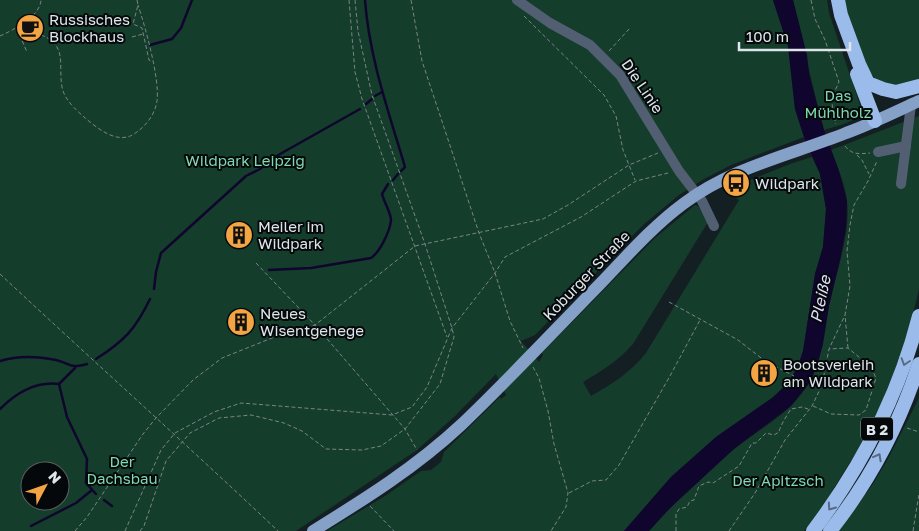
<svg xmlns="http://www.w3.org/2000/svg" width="919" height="531" font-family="'Golos Text',sans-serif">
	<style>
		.green { fill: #153d2c; fill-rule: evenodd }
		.water { fill: #10052d }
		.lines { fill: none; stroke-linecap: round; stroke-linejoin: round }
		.stream { stroke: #10052d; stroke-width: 2.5 }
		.path { stroke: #7b8488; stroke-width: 1; stroke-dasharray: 4 2.5; stroke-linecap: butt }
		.minor { stroke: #525f72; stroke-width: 10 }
		.major { stroke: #86a1c8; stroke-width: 12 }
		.highway { stroke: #9bbceb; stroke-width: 14 }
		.oneway { stroke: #586b86 }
		.labels { text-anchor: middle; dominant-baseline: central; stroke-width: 4; stroke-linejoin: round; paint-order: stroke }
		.shield { fill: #05080a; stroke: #9da3a6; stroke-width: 1 }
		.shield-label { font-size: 14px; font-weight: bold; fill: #dee6e9 }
		.poi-label { font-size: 15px; fill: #dee6e9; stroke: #05080a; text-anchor: start }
		.street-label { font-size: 15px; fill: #dee6e9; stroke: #05080a }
		.park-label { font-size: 15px; fill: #7fd9af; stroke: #05080a }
		.water-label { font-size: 16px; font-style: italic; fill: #e0defd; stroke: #05080a }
	</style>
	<rect width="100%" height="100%" fill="#141f24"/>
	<g class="green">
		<path d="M0,0h773l15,46 7,63 9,28 -73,28 -27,14 -25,16 -36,30 -108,110 -14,6 18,21 4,-7 -1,-2 113,-115 40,-33 3,1 10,16 -75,122c-14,16 -31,27 -50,38l8,14c21,-12 40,-24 55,-43l93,-153 -4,-3 8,-14 47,-19 22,-7 8,17 6,35 -3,38 -8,27 -12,77 -6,18 -13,18 -12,11 -56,39 -45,40 -47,54h-297l58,-35 36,-25 10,-1 10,-8 3,-10 56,-55 1,2 5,-4 -10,-21 -41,42 -38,34 -121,81h-296zM30,471h30v30h-30z"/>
		<path d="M793,0h34l2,13 33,98c-7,12 -26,15 -38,19 -12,-43 -20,-87 -31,-130z"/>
		<polygon points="844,0 919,0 919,81 896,86 877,80 871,74 855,41"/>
		<path d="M919,116v173l-7,29 -13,42 -18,44 -24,47 -40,64 -13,16h-155c27,-30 56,-59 88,-84 20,-16 45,-29 62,-50 8,-9 14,-21 18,-33 6,-19 8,-39 12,-59 7,-33 22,-70 18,-104 -2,-18 -10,-35 -16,-51z"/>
		<polygon points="919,398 919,531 838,531 873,484 888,459"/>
	</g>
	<polygon class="water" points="773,0 793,0 807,55 809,74 824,130 839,171 847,201 846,228 840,260 829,306 823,344 817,366 810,382 791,406 735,448 669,509 649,531 624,531 671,477 716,437 772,398 784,387 797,369 803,351 815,274 823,247 826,209 820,174 804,137 795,109 788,46"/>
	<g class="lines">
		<g class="stream">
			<path d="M365,0c4,57 24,113 40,167l-4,4"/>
			<polyline points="150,45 172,39 181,28 192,0"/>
			<polyline points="375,96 382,92"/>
			<polyline points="366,104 372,99"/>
			<polyline points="393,180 398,174"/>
			<path d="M269,270l42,-2 60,-10c9,-6 19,-27 20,-38 0,-7 -7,-18 -9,-26l6,-10"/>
			<polyline points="154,289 156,272 161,253 246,176 260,169 273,158 360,109"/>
			<path d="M96,359c28,-18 39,-29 54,-60"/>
			<path d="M0,361c19,-6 37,-5 56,-1 16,4 13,9 31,4"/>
			<polyline points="59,384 67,417 87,459 86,483 96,494"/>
			<path d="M0,409c16,-16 36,-28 59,-25l16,-16"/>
			<polyline points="104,500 112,506"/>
			<polyline points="31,526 76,503 92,490"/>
		</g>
		<g class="path">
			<polyline points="137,0 138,5 133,24 142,28 149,60 152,62"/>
			<polyline points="349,0 355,72 362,99 447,337"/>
			<polyline points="411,0 422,61 479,233 495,273 510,321 523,348"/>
			<path d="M811,0l4,19 10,21 14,42c-9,18 -8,24 -3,42"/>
			<polyline points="524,16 604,95 616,116 623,150 635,180"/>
			<polyline points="17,29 27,52"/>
			<path d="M41,35c27,10 17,30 21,52 2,12 13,22 22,30 13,11 33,28 50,17 11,-7 21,-19 23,-33 3,-22 -12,-75 -19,-96"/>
			<path d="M0,36c13,-6 40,-19 41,-36"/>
			<polyline points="132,37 143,34"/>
			<polyline points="609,51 630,28"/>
			<path d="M845,146c7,9 14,8 25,7"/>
			<polyline points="857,155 862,160 869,174"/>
			<polyline points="733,194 735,194 741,183"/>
			<polyline points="256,263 315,325 405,429 417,450"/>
			<path d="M0,274c92,86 186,170 278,257"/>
			<polyline points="669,302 738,340 765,361 794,376"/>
			<polyline points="848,348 845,315 850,286 847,251 850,225 854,205 868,181 877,161"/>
			<polyline points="533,367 539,378 548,411 554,444 568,493 566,507 551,531"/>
			<polyline points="813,406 831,414 859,415 866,410 876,378 871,367 848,348 829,349"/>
			<polyline points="907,428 919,432"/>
			<polyline points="569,493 592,481 606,480 619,465 670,376 700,320"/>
			<polyline points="370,506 394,531"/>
			<polyline points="75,531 87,517 143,434 156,418 193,380 222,358 282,334 315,325 415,246 543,219 568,205 629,165 658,153"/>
			<polyline points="125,531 161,450 175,433 214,412 241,403 392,415 412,407 427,387 452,328 495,273 505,257 581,217 636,181 668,173"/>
			<polyline points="140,531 144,526 166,461 190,433 219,418 251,415 284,423 302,431 326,449 362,450 381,446 405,429 440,384 454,337 452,328 425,244 372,95 358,31 355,0"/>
			<path d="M676,531v-17l3,-5 8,-2 3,-6 4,-1 5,-14 9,-4 5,1 26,-17 13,-23h4l10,-10 8,2 5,-3c1,-6 8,-17 12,-23l11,-2 6,2"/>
			<polyline points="729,531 755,493 785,440 812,406 822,385 829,349 845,315"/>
			<polyline points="913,531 919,494"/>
		</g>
		<g class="minor">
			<polyline points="517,0 550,23 590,45 620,75 679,171 702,201 714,226"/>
			<polyline points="878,152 906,146"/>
			<polyline points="901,184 911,105"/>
		</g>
		<path class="major" d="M313,531c52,-32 103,-64 148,-106 47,-45 92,-93 138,-140 27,-28 53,-58 84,-81 49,-37 108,-49 163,-71 25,-9 49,-21 73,-32"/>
		<g class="highway">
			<polyline points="838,0 841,15 859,64 868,83 883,89 896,92 919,86"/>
			<polyline points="857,74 875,121"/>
			<path d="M813,531c49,-65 86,-136 106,-215"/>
			<path d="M830,531c39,-49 70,-108 89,-167"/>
		</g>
	</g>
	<defs><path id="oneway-chevron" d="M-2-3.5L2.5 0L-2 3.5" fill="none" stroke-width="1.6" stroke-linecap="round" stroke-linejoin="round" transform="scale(1.25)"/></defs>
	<g class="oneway">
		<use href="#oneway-chevron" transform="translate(905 362) rotate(108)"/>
		<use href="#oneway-chevron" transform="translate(878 457) rotate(-61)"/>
		<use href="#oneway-chevron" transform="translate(831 507) rotate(125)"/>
	</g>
	<defs>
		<g id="cafe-disc" transform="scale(1.4375)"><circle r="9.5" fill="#f3a443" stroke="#05080a"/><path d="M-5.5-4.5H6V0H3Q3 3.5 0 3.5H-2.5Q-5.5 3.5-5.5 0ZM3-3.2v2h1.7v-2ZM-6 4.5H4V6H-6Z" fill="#111"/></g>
		<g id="bus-disc" transform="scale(1.4375)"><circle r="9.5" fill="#f3a443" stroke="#05080a"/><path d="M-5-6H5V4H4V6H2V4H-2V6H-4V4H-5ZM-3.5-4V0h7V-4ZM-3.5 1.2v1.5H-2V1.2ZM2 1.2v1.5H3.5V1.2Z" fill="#111"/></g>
		<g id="building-disc" transform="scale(1.4375)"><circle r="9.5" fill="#f3a443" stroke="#05080a"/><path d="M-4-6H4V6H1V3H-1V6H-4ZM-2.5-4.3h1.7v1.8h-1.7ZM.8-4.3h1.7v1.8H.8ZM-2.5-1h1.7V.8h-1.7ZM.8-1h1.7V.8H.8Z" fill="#111"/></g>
	</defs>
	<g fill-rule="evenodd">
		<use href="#cafe-disc" x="30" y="28"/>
		<use href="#bus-disc" x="736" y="183"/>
		<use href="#building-disc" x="239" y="235"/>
		<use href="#building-disc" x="241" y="322"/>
		<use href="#building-disc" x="764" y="373"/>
	</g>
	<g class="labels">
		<rect class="shield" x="861" y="417.5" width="32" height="23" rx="4"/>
		<g class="shield-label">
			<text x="877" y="429">B 2</text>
		</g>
		<g class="poi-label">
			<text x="49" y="19">Russisches<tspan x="49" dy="17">Blockhaus</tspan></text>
			<text x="755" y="183">Wildpark</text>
			<text x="258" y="226">Meiler im<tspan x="258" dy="17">Wildpark</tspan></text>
			<text x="260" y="313">Neues<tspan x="260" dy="17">Wisentgehege</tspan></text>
			<text x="783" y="364">Bootsverleih<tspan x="783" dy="17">am Wildpark</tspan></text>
		</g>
		<g class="street-label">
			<text transform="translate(643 86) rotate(56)">Die Linie</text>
			<text transform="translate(586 275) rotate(-46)">Koburger Straße</text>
		</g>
		<g class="park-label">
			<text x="838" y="95">Das<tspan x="838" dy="17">Mühlholz</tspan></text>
			<text x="245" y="160">Wildpark Leipzig</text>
			<text x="122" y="461">Der<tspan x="122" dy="17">Dachsbau</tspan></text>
			<text x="778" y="480">Der Apitzsch</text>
		</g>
		<g class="water-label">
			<text transform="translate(820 299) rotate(-78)">Pleiße</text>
		</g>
	</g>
	<g transform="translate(45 486) rotate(49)"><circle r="24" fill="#05080a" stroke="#5c6163"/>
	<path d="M0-4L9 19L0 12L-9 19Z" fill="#f3a443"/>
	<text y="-8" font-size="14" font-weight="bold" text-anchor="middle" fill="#dee6e9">N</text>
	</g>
	<path d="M739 42v8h111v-8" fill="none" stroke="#dee6e9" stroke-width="2.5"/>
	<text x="746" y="42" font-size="15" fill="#dee6e9" stroke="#05080a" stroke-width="4" paint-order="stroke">100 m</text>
</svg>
